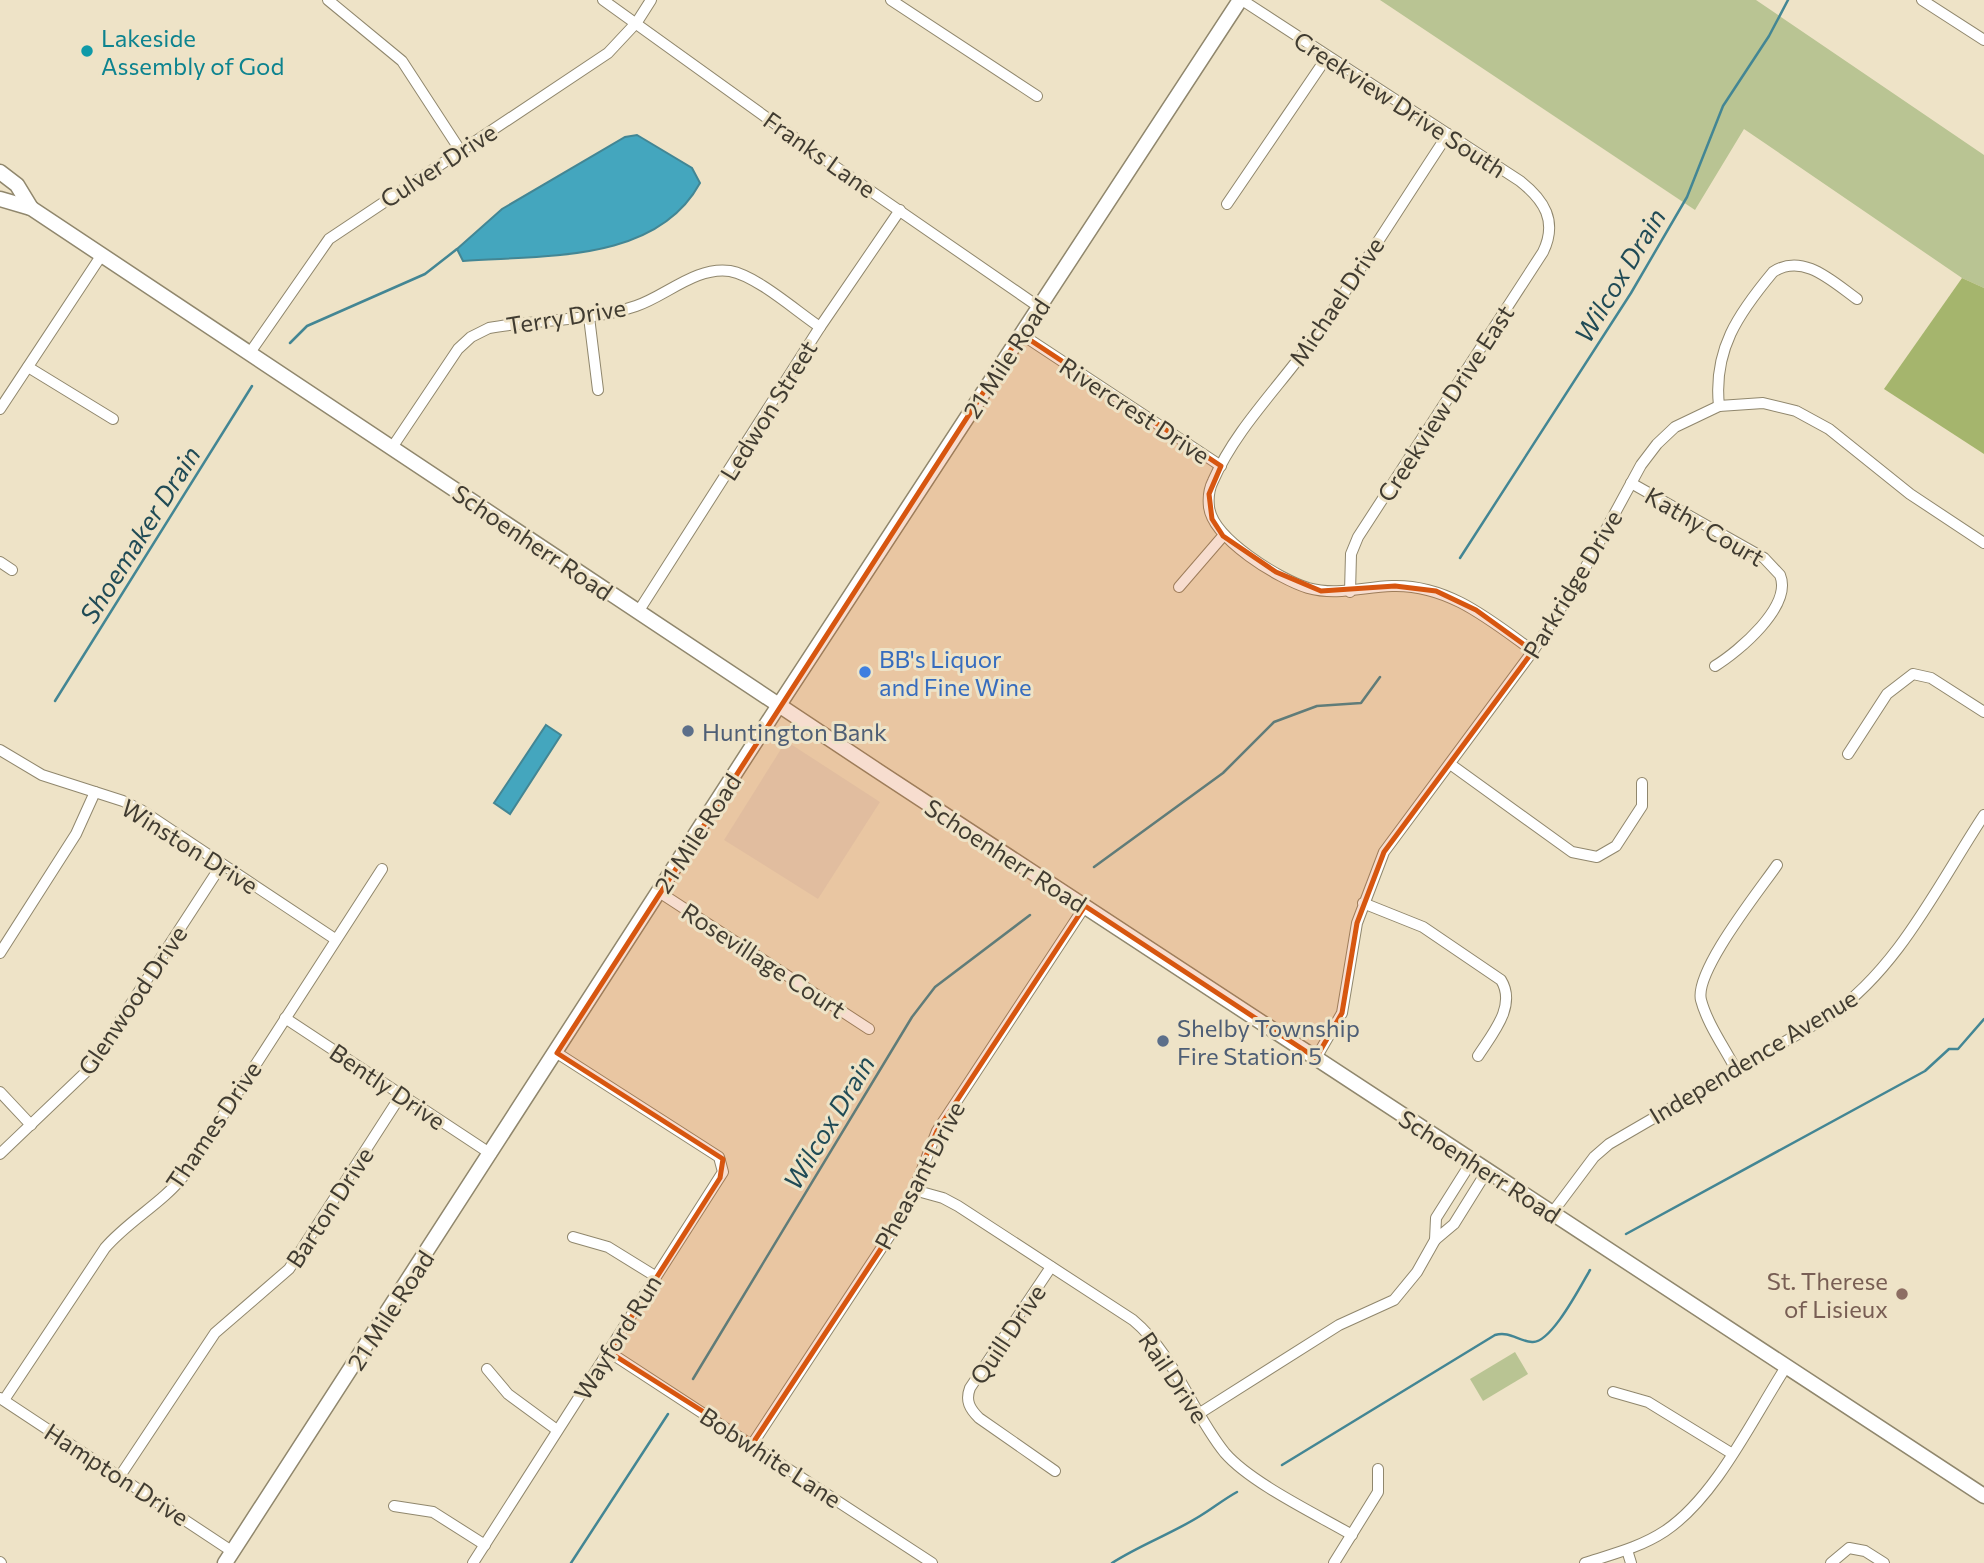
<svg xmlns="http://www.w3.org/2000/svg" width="1984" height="1563" font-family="Commissioner,sans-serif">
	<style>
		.commercial { fill: #e4d8c4 }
		.green { fill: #b9c493 }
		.forest { fill: #a5b56d }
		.water { fill: #44a6be; stroke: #438694; stroke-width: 2 }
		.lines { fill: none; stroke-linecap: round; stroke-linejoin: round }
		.stream { stroke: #438694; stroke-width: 2.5 }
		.street-casing { stroke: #90876d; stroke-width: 12 }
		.secondary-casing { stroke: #90876d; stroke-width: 17 }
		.street { stroke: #fff; stroke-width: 10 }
		.secondary { stroke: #fff; stroke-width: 14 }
		.marked { fill: #d75610; fill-opacity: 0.2; stroke: #d75610; stroke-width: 5; stroke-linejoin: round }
		.culture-dot { fill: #0f9aa8; stroke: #eee3c7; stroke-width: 2.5 }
		.shop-dot { fill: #3f7fe0; stroke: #eee3c7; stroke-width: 2.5 }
		.service-dot { fill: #5c6f8a; stroke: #eee3c7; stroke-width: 2.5 }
		.education-dot { fill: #8d6e63; stroke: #eee3c7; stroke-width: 2.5 }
		.labels { text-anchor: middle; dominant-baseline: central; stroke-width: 6; stroke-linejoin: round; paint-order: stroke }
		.culture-label { font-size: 24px; fill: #0d838f; stroke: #eee3c7; text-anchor: start }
		.street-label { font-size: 24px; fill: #413c31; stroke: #eee3c7 }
		.shop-label { font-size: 24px; fill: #366cbe; stroke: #eee3c7; text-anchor: start }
		.service-label { font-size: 24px; fill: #4e5e75; stroke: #eee3c7; text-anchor: start }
		.education-label { font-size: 24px; fill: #785e54; stroke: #eee3c7; text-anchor: end }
		.water-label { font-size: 26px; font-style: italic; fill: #204b56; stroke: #eee3c7 }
	</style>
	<rect width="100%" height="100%" fill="#eee3c7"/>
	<polygon class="commercial" points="786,741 880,802 818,899 724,840"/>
	<g class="green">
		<polygon points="1380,0 1756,0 1984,155 1984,288 1962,278 1744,129 1695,210"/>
		<polygon points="1515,1352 1528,1374 1483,1401 1470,1379"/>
	</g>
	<polygon class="forest" points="1962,278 1984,288 1984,454 1884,389"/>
	<g class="water">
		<path d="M637,135l55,33 8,15c-44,81 -159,72 -237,78l-6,-12 45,-40 123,-72z"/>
		<polygon points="546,725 561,735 510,814 494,803"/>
	</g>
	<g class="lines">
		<g class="stream">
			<polyline points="290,343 307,326 425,274 457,249"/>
			<polyline points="1460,558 1631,293 1687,197 1723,106 1769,36 1788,0"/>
			<polyline points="55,701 252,386"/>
			<polyline points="1094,867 1223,773 1274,722 1317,706 1361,703 1380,677"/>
			<polyline points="1626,1234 1925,1071 1949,1049 1958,1049 1984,1019"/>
			<polyline points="693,1379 912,1017 935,987 1030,915"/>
			<path d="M1282,1465l213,-130c15,-4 23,6 37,7 19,2 49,-57 58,-72"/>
			<polyline points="571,1563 668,1414"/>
			<path d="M1112,1563c28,-18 59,-29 88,-47 12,-7 24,-17 37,-24"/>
		</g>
		<g class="street-casing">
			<g id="street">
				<polyline points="328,0 402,61 460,150"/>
				<polyline points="603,0 820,156 1039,307"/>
				<polyline points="891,0 1037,96"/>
				<path d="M1242,0l278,181c24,19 38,40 23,71l-185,285 -7,17 -1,38"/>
				<polyline points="1922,0 1984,40"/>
				<path d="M1448,134c-45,68 -88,137 -134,204 -33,47 -78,90 -101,143 -4,8 -5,17 -4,26 4,32 70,72 99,81 29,8 55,-1 84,-2 56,-2 98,34 141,65"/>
				<polyline points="1227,204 1327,57"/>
				<polyline points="589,317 598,390"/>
				<polyline points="1021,334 1221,466"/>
				<polyline points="249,354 329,239 608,53 637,22 651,0"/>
				<polyline points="28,367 113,419"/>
				<path d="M1719,406c-6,-56 19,-92 54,-134 30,-20 60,10 84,27"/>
				<polyline points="0,409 101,256"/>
				<path d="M391,449l67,-100 13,-12 18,-9c48,-9 100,-6 147,-22 30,-10 60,-40 94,-35 27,5 66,40 90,56"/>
				<path d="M1631,483l133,75 16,17c13,31 -42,77 -65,91"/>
				<polyline points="0,562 12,570"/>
				<polyline points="1179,587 1223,536"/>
				<polyline points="638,612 820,327 900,210"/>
				<polyline points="0,750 42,775 123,801 141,810 335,939"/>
				<polyline points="1848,754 1887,694 1913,674 1931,678 1984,712"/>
				<polyline points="1450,764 1572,852 1597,857 1616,846 1642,806 1642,783"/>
				<polyline points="659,892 869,1029"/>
				<path d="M1363,903l60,24 78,53c16,26 -9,54 -23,76"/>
				<polyline points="0,953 76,834 95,792"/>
				<polyline points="285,1018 491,1154"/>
				<polyline points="1316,1058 1342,1013 1357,923 1384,852 1533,651 1577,583 1641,465 1657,444 1675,427 1719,406 1763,403 1796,411 1829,429 1910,494 1984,543"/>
				<path d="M1735,1068c-11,-21 -28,-45 -34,-68 -7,-28 58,-109 76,-135"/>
				<polyline points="0,1092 31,1125"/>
				<polyline points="0,1154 88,1070 222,864"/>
				<polyline points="1472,1161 1436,1218 1435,1240 1454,1224 1487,1171"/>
				<path d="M914,1190l29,8 15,8 175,114c42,35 58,91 92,133 26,30 91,61 127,82"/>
				<path d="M1552,1213l42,-56 15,-13 220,-128c69,-46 110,-133 155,-201"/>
				<polyline points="573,1237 608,1247 655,1276"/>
				<path d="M1051,1267l-81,121c-5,13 0,21 9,30l76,53"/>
				<polyline points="609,1352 932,1563"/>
				<polyline points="487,1369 508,1394 557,1430"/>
				<polyline points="1613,1392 1648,1402 1731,1453"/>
				<polyline points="0,1398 233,1552"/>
				<path d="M4,1400l101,-152c24,-28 58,-45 80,-74l197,-305"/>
				<polyline points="1200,1413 1339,1325 1394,1300 1417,1272 1435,1240"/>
				<polyline points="753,1443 894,1229 914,1190 937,1131 1085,906"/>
				<polyline points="120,1476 215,1333 289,1269 401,1095"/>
				<polyline points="394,1506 433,1512 485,1545"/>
				<polyline points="1627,1550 1631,1563"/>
				<polyline points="0,1562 1,1563"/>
				<polyline points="473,1563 723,1172 719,1157 557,1053"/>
				<polyline points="1334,1563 1378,1492 1378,1469"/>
				<path d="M1585,1563c28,-9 56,-16 80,-32 51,-34 88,-113 121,-164"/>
				<polyline points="1831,1563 1849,1548 1865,1551 1884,1563"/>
			</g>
		</g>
		<g class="secondary-casing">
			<g id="secondary">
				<polyline points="0,172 17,185 31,208"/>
				<polyline points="0,199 31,208 878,771 1984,1496"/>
				<polyline points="225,1563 779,705 1240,0"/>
			</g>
		</g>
		<use href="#street" class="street"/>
		<use href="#secondary" class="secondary"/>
	</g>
	<path class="marked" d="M1021,334l200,132 -12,28 3,25 11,17 53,36 45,19 74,-5 41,5 40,19 57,41 -149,201 -27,71 -15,90 -26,45 -231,-152 -148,225 -43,98 -141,214 -144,-91 111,-174 3,-19 -166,-106z"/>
	<circle class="culture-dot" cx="87" cy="51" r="7"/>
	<circle class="shop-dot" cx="865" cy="672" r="7"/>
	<g class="service-dot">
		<circle cx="688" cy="731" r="7"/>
		<circle cx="1163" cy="1041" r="7"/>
	</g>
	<circle class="education-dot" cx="1902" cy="1294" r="7"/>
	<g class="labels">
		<g class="culture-label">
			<text x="101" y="37">Lakeside<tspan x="101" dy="28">Assembly of God</tspan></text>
		</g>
		<g class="street-label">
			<text transform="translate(1400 104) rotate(33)">Creekview Drive South</text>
			<text transform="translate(820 154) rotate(35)">Franks Lane</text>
			<text transform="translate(438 165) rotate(-33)">Culver Drive</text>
			<text transform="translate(1336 301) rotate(-56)">Michael Drive</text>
			<text transform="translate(566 316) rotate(-9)">Terry Drive</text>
			<text transform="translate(1006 358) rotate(-57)">21 Mile Road</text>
			<text transform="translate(1445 403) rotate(-57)">Creekview Drive East</text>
			<text transform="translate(768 410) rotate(-58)">Ledwon Street</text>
			<text transform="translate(1135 410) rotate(33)">Rivercrest Drive</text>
			<text transform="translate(1705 526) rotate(30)">Kathy Court</text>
			<text transform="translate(533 542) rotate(34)">Schoenherr Road</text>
			<text transform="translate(1572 584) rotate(-59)">Parkridge Drive</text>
			<text transform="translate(697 833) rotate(-57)">21 Mile Road</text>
			<text transform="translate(190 846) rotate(32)">Winston Drive</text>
			<text transform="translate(1006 855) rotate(33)">Schoenherr Road</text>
			<text transform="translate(764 960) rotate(33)">Rosevillage Court</text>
			<text transform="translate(132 1000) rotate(-56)">Glenwood Drive</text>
			<text transform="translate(1753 1056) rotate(-31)">Independence Avenue</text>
			<text transform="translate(388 1086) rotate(34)">Bently Drive</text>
			<text transform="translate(213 1125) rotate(-56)">Thames Drive</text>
			<text transform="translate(1480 1166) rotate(33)">Schoenherr Road</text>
			<text transform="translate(919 1175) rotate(-62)">Pheasant Drive</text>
			<text transform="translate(329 1207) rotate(-57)">Barton Drive</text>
			<text transform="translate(390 1310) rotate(-57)">21 Mile Road</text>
			<text transform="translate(1007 1334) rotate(-56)">Quill Drive</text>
			<text transform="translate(617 1337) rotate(-58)">Wayford Run</text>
			<text transform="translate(1174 1377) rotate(56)">Rail Drive</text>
			<text transform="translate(771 1457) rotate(33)">Bobwhite Lane</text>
			<text transform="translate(117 1474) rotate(33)">Hampton Drive</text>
		</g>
		<g class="shop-label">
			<text x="879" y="658">BB's Liquor<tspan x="879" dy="28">and Fine Wine</tspan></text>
		</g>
		<g class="service-label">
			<text x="702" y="731">Huntington Bank</text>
			<text x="1177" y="1027">Shelby Township<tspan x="1177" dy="28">Fire Station 5</tspan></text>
		</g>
		<g class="education-label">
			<text x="1888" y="1280">St. Therese<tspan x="1888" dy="28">of Lisieux</tspan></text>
		</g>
		<g class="water-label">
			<text transform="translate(1619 275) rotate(-59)">Wilcox Drain</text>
			<text transform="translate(139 534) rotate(-58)">Shoemaker Drain</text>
			<text transform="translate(828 1122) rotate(-59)">Wilcox Drain</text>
		</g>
	</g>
</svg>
